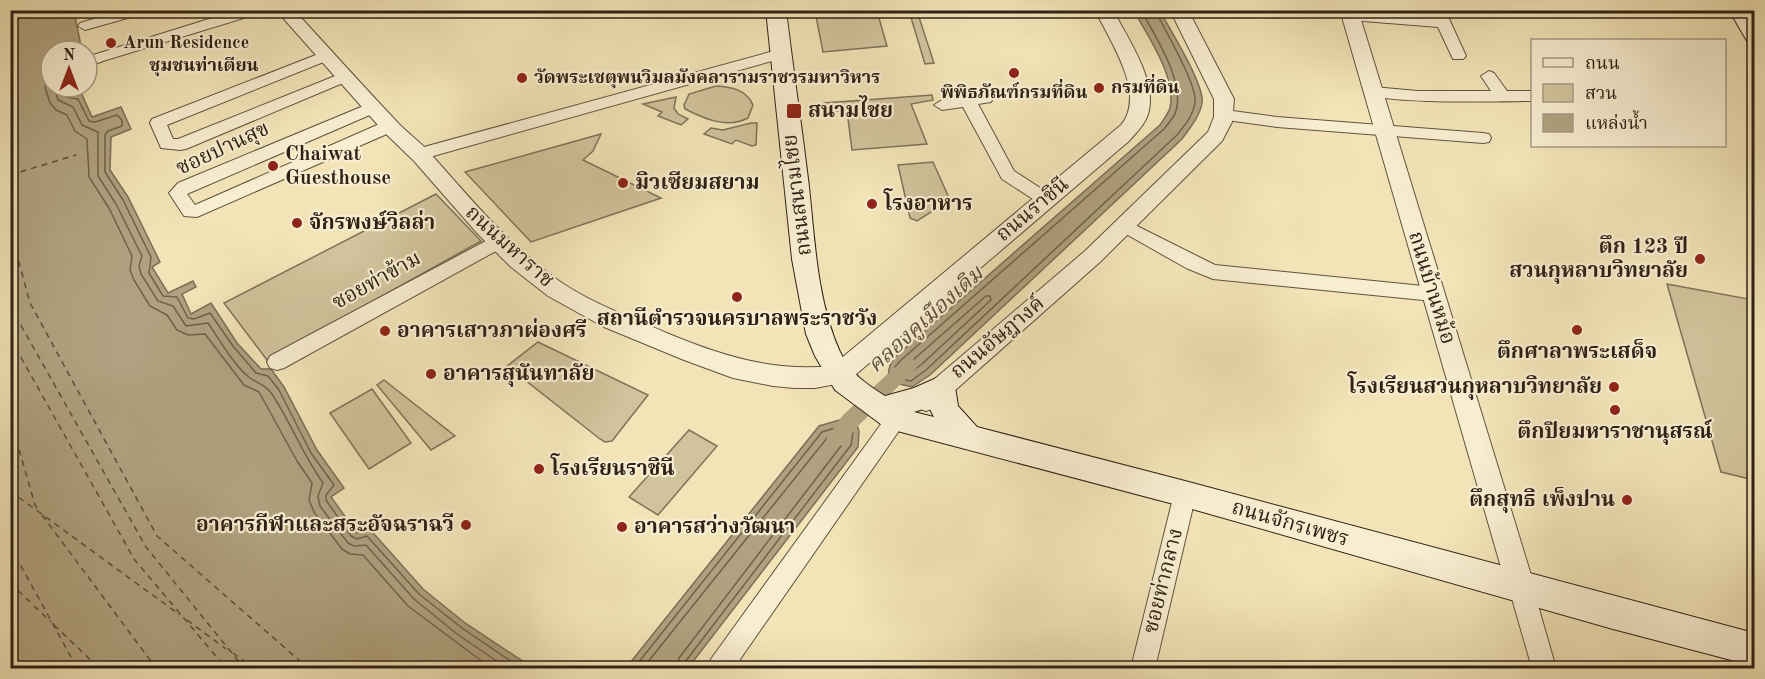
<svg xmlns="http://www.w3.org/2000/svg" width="1765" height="679" font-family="'Old Standard TT','Noto Serif Thai',serif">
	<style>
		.green { fill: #d1c39c; stroke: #807259; stroke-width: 1.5 }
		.water { fill: #b0a280; stroke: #7c6e56; stroke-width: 1.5 }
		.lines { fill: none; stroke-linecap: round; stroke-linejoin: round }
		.shore { stroke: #70624b; stroke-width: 1.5 }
		.canal { fill: #b0a280; fill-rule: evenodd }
		.ferry { stroke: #5c4e3b; stroke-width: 1.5; stroke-dasharray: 6 5; stroke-linecap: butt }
		.minor-casing { stroke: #60523e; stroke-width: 2 }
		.tertiary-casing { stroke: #60523e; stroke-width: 2 }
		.secondary-casing { stroke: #2f2116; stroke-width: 2 }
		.minor { fill: #f7edd0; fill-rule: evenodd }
		.tertiary { fill: #f7edd0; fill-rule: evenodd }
		.secondary { fill: #f7edd0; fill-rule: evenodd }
		.poi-dot { fill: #8f2418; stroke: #f7edd0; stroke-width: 2 }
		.labels { text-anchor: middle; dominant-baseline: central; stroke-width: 4.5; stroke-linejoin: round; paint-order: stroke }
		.far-poi-label { font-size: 18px; font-weight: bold; fill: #2f2116; stroke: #f7edd0; text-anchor: start }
		.far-neighbourhood-label { font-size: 18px; font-weight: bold; fill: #2f2116; stroke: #f7edd0 }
		.poi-label { font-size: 21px; font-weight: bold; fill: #2f2116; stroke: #f7edd0; text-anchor: start }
		.street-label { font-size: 21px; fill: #2f2116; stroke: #f7edd0 }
		.water-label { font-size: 22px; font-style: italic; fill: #5c4e3b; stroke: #f7edd0 }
	</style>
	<rect width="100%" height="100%" fill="#f2e4b7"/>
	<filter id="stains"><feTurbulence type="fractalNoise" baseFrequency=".00333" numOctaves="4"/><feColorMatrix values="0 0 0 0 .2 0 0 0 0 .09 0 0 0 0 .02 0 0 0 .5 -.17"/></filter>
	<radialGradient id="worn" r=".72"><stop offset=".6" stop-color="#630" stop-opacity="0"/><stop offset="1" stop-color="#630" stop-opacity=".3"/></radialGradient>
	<g class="green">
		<polygon points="815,11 877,11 887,46 823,52"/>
		<polygon points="909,11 917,11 934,63 925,64"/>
		<path d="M716,86c15,1 30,3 37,19l-5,13c-21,11 -43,1 -63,-9l-1,-4 5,-11z"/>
		<polygon points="932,95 933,100 911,104 927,144 852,150 847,111 824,111 824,103"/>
		<polygon points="676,97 674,108 678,114 688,119 681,125 658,116 662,112 643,104"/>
		<polygon points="751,123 757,123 756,145 752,146 736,140 732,144 704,134 711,128 723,130"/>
		<polygon points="601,134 593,151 583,160 661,198 531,242 465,172"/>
		<polygon points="933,162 950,200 917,221 910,218 898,165"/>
		<polygon points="436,194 481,241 267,360 224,303"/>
		<polygon points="1667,284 1754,300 1754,480 1721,472"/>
		<polygon points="538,342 648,395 612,441 605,442 600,439 507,366"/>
		<polygon points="384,380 455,436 431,450 377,385"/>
		<polygon points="372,389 411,443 369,469 330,413"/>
		<polygon points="689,430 717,446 658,515 629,497"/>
	</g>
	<g class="water">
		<polygon points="10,11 74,11 81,46 65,51 51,51 51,87 67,87 70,93 80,90 92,117 121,107 131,129 111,137 110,170 128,197 160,262 152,267 168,293 193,281 196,287 182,294 191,314 211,303 237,343 261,369 271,369 284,387 317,450 344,488 331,497 357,533 367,526 423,589 465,623 533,668 11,668"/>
		<path d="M1134,11h26c9,17 45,74 42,92 -2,13 -12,25 -20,36l-252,236 -18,12 -21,-5c-5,-9 -2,-17 4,-25l265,-232c3,-5 8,-11 10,-17 7,-30 -22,-72 -36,-97z"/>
		<polygon points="843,419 857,425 859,431 858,447 688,668 626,668 819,426"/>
	</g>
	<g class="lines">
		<g class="shore">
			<path d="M1141,10c14,26 46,74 34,104 -3,5 -7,10 -11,15l-264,232 -5,6 1,11 15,3 15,-11 251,-235c8,-10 16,-19 18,-32 3,-17 -31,-75 -40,-93"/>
			<polyline points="51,73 45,87 50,103 56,110 67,115 75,131 87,139 89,177 109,208 132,256 130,270 134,280 150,306 167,315 177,330 188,335 205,334 244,385 259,392 297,461 312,483 309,500 314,512 342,549 350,554 363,555 408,606 491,668"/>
			<path d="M54,87l4,13 15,7 9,18 16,7v44l18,28 26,52 -3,10 2,8 17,27 15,5 13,20 22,-3c11,16 27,44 42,55 9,6 16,7 22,16 19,29 31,61 51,89l-5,13 2,10 28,37 6,3 12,-1 48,54 43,35 50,34"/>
			<polyline points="62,87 66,97 78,99 89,121 95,122 117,115 122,120 122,126 108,131 105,135 105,172 123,200 151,257 149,273 163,296 177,297 188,318 194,319 210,313 233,346 256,373 268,376 279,390 311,453 334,485 326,495 326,500 351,536 357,539 367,536 419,594 462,628 521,668"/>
			<polygon points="986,296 990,296 991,300 922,364 910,373 904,372 905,367"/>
			<polyline points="634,668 822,432 842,426 851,429 853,433 851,445 685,662 683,668"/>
			<polyline points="643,668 827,438 844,434 844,442 679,658 676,668"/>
		</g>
		<polygon class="canal" points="909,358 915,360 918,365 915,370 857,427 843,445 836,447 829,445 826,439 843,415 903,360"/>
		<g class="ferry">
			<polyline points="10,175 76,155"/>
			<polyline points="10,229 30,303 157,536 308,668"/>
			<polyline points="10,306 146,547 244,668"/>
			<polyline points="10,338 134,559 226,668"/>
			<polyline points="10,418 35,505 39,511"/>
			<polyline points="10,491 180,615"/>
			<polyline points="42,515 156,668"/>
			<polyline points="10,546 77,668"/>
			<polyline points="10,583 51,622"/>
			<polyline points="187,620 226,649"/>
			<polyline points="54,625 99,668"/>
			<polyline points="233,653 254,668"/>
		</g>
		<g class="minor-casing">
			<g id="minor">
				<polygon points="123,10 147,10 145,13 85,30 78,26 80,23"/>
				<polygon points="238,10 262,10 260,13 103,61 98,63 90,58 93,55"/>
				<path d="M1246,10h41l2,3c-8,8 -35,4 -43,-3z"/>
				<polygon points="1431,10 1445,10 1466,56 1463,59 1453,59 1438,27 1351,20 1344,16 1351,12 1434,18"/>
				<polygon points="781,49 788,54 786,57 419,160 413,158 411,154 413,150"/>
				<polygon points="326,51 331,53 334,56 331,59 167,125 173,139 178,139 340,74 350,74 353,77 350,80 186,149 180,150 161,148 150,123 152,119"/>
				<path d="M1489,71l5,2 13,18h25v10c-23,0 -157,4 -167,-9l8,-5 45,4h73l-10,-15z"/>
				<polygon points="985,93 991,94 993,98 991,102 978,104 1014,171 1051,195 1054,199 1051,203 1039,203 1002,179 963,107 942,110 934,105 942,100"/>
				<polygon points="373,102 379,103 381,107 379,111 187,194 195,205 384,122 396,122 398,126 396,130 197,217 184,216 169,193 178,183"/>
				<polygon points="1225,110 1277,117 1483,133 1489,134 1491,138 1489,142 1483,143 1277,127 1219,119 1217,115 1219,111"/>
				<polygon points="1125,220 1215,265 1433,287 1440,289 1442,294 1440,299 1433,301 1213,279 1186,268 1119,230 1116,226 1119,222"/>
				<polygon points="499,234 505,236 508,241 505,246 284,368 277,370 270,368 267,362 270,356"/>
				<polygon points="896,410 903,413 906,419 903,425 734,668 708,668 711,659 889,413"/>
				<polygon points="1185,484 1193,487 1196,494 1155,668 1131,668 1174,494 1177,487"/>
				<polygon points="1521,577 1529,580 1533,588 1556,668 1532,668 1509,588 1513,580"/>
			</g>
		</g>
		<g class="tertiary-casing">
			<g id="tertiary">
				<path d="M276,10h18c35,38 70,77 105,114 10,10 21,18 30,28 42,47 81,95 133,131 33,22 71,35 107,51 53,22 105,38 163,32l289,-241c26,-31 -11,-84 -26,-115h18c14,27 43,69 36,100 -2,12 -12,22 -20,31l-282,241 -32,6h-21l-21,-2 -40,-8 -49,-18 -80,-33 -56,-31 -37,-29 -34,-34 -63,-72 -29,-28z"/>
				<polygon points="1170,10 1188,10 1234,99 1232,122 1222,141 1100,262 935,408 926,411 917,408 913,401 917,394 1085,251 1208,132 1214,117 1214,99"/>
				<polygon points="1340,10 1358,10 1535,588 1531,598 1521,602 1511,598 1507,588"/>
			</g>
		</g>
		<g class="secondary-casing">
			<g id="secondary">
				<path d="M766,10h20c7,59 16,118 23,177 6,55 8,114 31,165 10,21 26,32 45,44l29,-8 27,-12 10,3 4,8 3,19 19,21 208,54 569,152v33l-141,-37 -428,-122 -299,-79 -51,-38 -20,-34 -9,-22 -14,-75zM929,407l5,10 -20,-5z"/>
				<polygon points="1729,10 1749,10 1754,20 1754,43 1747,41"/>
			</g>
		</g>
		<use href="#minor" class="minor"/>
		<use href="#tertiary" class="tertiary"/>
		<use href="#secondary" class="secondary"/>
	</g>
	<g class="poi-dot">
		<circle cx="111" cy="43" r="6"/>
		<circle cx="1014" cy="73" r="6"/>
		<circle cx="522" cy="78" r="6"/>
		<circle cx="1099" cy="88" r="6"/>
		<rect x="786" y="103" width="16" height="16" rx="3"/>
		<circle cx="273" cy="166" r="6"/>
		<circle cx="623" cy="183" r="6"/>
		<circle cx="872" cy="204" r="6"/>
		<circle cx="297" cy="223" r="6"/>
		<circle cx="1700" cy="259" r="6"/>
		<circle cx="737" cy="297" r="6"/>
		<circle cx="1577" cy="330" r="6"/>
		<circle cx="385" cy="331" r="6"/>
		<circle cx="431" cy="374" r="6"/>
		<circle cx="1614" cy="387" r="6"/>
		<circle cx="1615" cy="410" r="6"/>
		<circle cx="539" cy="469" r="6"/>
		<circle cx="1627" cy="500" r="6"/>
		<circle cx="466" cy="525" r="6"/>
		<circle cx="622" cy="527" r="6"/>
	</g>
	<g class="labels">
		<g class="far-poi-label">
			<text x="123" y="43">Arun Residence</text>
			<text x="534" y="78">วัดพระเชตุพนวิมลมังคลารามราชวรมหาวิหาร</text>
			<text x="1111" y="88">กรมที่ดิน</text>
			<text x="1014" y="93" text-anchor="middle">พิพิธภัณฑ์กรมที่ดิน</text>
		</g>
		<g class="far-neighbourhood-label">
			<text x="204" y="66">ชุมชนท่าเตียน</text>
		</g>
		<g class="poi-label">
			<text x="808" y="111">สนามไชย</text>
			<text x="285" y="154">Chaiwat<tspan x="285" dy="24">Guesthouse</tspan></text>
			<text x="635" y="183">มิวเซียมสยาม</text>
			<text x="884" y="204">โรงอาหาร</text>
			<text x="309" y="223">จักรพงษ์วิลล่า</text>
			<text x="1688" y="247" text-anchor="end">ตึก 123 ปี<tspan x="1688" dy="24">สวนกุหลาบวิทยาลัย</tspan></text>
			<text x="737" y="319" text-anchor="middle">สถานีตำรวจนครบาลพระราชวัง</text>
			<text x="397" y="331">อาคารเสาวภาผ่องศรี</text>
			<text x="1577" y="352" text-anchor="middle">ตึกศาลาพระเสด็จ</text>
			<text x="443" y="374">อาคารสุนันทาลัย</text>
			<text x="1602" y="387" text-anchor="end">โรงเรียนสวนกุหลาบวิทยาลัย</text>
			<text x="1615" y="432" text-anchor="middle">ตึกปิยมหาราชานุสรณ์</text>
			<text x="551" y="469">โรงเรียนราชินี</text>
			<text x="1615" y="500" text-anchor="end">ตึกสุทธิ เพ็งปาน</text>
			<text x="454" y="525" text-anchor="end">อาคารกีฬาและสระอัจฉราฉวี</text>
			<text x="634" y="527">อาคารสว่างวัฒนา</text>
		</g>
		<g class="street-label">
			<text transform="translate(223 149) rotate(-25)">ซอยปานสุข</text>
			<text transform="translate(798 195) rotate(-97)">ถนนสนามไชย</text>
			<text transform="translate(1033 210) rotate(-40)">ถนนราชินี</text>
			<text transform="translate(509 247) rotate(42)">ถนนมหาราช</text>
			<text transform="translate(377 281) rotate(-29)">ซอยท่าข้าม</text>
			<text transform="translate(1431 288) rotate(73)">ถนนบ้านหม้อ</text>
			<text transform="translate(998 338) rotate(-40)">ถนนอัษฎางค์</text>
			<text transform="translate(1290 524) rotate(16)">ถนนจักรเพชร</text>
			<text transform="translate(1164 581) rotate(-76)">ซอยท่ากลาง</text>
		</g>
		<g class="water-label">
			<text transform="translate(926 320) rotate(-42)">คลองคูเมืองเดิม</text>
		</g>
	</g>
	<rect width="1765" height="679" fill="none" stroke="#f2e4b7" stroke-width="36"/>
	<rect x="12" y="12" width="1741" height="655" fill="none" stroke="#2f2116" stroke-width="3"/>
	<rect x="18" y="18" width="1729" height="643" fill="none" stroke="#2f2116" stroke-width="1.5"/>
	<rect x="1531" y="39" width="195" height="108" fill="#f7edd0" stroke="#a79b86" stroke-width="1.5"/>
	<rect x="1543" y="58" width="30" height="9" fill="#f7edd0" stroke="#a79b86" stroke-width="1.5"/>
	<text x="1585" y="69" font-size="18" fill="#2f2116">ถนน</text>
	<rect x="1543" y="84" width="30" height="18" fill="#d1c39c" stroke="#a79b86" stroke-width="1.5"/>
	<text x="1585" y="99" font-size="18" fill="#2f2116">สวน</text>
	<rect x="1543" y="114" width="30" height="18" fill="#b0a280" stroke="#a79b86" stroke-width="1.5"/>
	<text x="1585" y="129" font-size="18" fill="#2f2116">แหล่งน้ำ</text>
	<g transform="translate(69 69)"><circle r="28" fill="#f7edd0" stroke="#a79b86" stroke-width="1.5"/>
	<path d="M0-4.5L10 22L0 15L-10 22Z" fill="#8f2418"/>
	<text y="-9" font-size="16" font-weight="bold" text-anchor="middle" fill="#2f2116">N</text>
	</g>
	<rect width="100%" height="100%" filter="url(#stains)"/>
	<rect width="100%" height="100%" fill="url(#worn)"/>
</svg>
